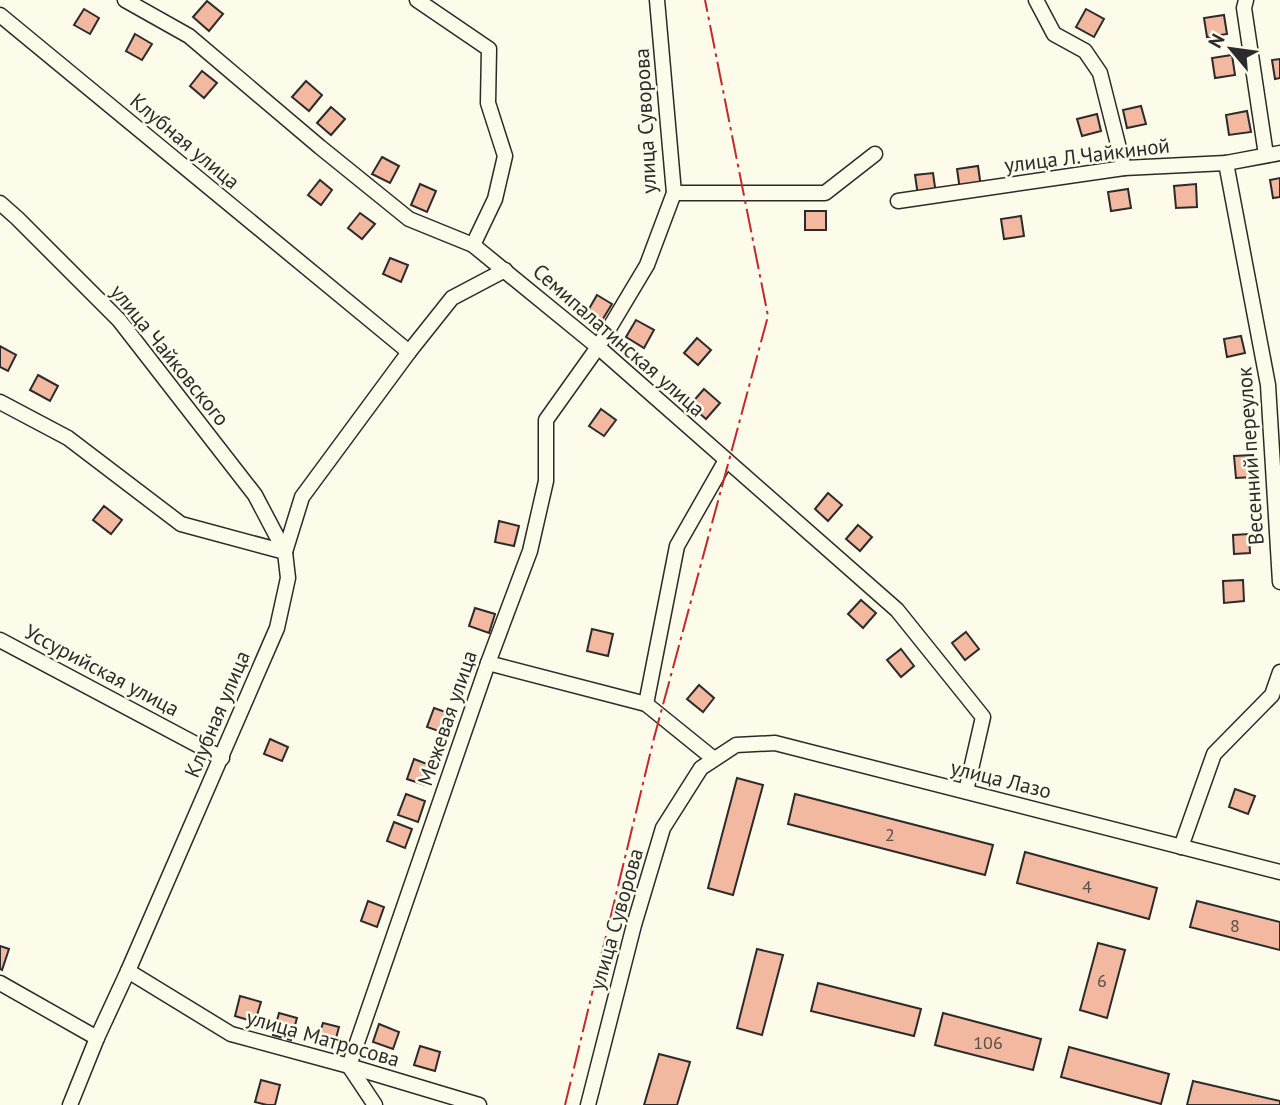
<svg xmlns="http://www.w3.org/2000/svg" width="1280" height="1105" font-family="'PT Sans',sans-serif">
	<style>
		.building { fill: #f2b8a0; stroke: #2b2b2b; stroke-width: 2 }
		.lines { fill: none; stroke-linecap: round; stroke-linejoin: round }
		.minor-casing { stroke: #2b2b2b; stroke-width: 17 }
		.minor { stroke: #fdfbea; stroke-width: 14 }
		.power { stroke: #c62828; stroke-width: 2; stroke-dasharray: 24 5 3.5 5; stroke-linecap: butt }
		.labels { text-anchor: middle; dominant-baseline: central; stroke-width: 5; stroke-linejoin: round; paint-order: stroke }
		.number-label { font-size: 18px; fill: #5d4e48 }
		.street-label { font-size: 21px; fill: #2b2b2b; stroke: #fdfbea }
	</style>
	<rect width="100%" height="100%" fill="#fdfbea"/>
	<g class="building">
		<polygon points="207,1 223,14 209,31 193,17"/>
		<polygon points="84,9 99,18 90,34 74,25"/>
		<polygon points="1086,9 1104,19 1094,37 1076,27"/>
		<polygon points="1224,15 1227,34 1207,37 1204,18"/>
		<polygon points="135,34 152,44 142,60 126,51"/>
		<polygon points="1232,55 1235,75 1215,78 1212,58"/>
		<polygon points="1280,59 1280,78 1275,79 1272,60"/>
		<polygon points="202,71 217,83 204,98 190,86"/>
		<polygon points="306,81 322,95 309,111 292,97"/>
		<polygon points="1141,106 1146,124 1127,128 1123,110"/>
		<polygon points="331,107 345,119 331,135 317,123"/>
		<polygon points="1247,111 1251,132 1229,135 1226,115"/>
		<polygon points="1097,114 1101,131 1082,136 1077,119"/>
		<polygon points="382,157 399,166 390,183 372,174"/>
		<polygon points="978,166 981,187 960,190 957,169"/>
		<polygon points="933,173 936,194 918,196 915,175"/>
		<polygon points="1280,178 1280,197 1273,198 1270,180"/>
		<polygon points="320,180 332,190 321,205 308,195"/>
		<polygon points="420,184 436,191 427,212 411,205"/>
		<polygon points="1196,184 1197,207 1176,208 1174,186"/>
		<polygon points="1128,189 1131,208 1111,211 1108,192"/>
		<rect x="805" y="211" width="21" height="19"/>
		<polygon points="360,213 375,224 362,239 348,228"/>
		<polygon points="1021,216 1024,236 1004,239 1001,219"/>
		<polygon points="390,258 408,265 401,282 383,274"/>
		<polygon points="597,295 612,304 601,322 586,314"/>
		<polygon points="636,320 654,330 644,348 626,337"/>
		<polygon points="1241,336 1245,353 1227,357 1224,339"/>
		<polygon points="697,338 711,350 698,365 684,353"/>
		<polygon points="0,346 16,355 8,371 0,367"/>
		<polygon points="38,375 58,386 50,401 30,390"/>
		<polygon points="704,389 720,403 706,419 690,405"/>
		<polygon points="601,409 616,420 604,436 589,426"/>
		<polygon points="1253,455 1254,477 1236,478 1234,456"/>
		<polygon points="828,493 842,505 828,521 815,509"/>
		<polygon points="104,506 122,520 111,534 93,520"/>
		<polygon points="499,521 519,526 514,546 495,542"/>
		<polygon points="858,525 872,537 860,551 846,539"/>
		<polygon points="1249,534 1250,553 1234,554 1233,535"/>
		<polygon points="1243,580 1244,601 1224,603 1223,581"/>
		<polygon points="861,600 876,613 863,628 848,614"/>
		<polygon points="475,608 495,614 489,633 469,626"/>
		<polygon points="592,629 613,634 608,656 587,651"/>
		<polygon points="966,632 979,649 965,660 952,643"/>
		<polygon points="901,649 914,666 901,677 887,660"/>
		<polygon points="699,685 714,698 703,712 687,699"/>
		<polygon points="434,708 454,715 447,734 427,727"/>
		<polygon points="270,739 288,747 282,761 264,754"/>
		<polygon points="414,759 432,766 425,785 407,779"/>
		<polygon points="737,778 763,785 733,895 708,888"/>
		<polygon points="1235,789 1255,796 1248,814 1229,807"/>
		<polygon points="406,794 425,801 418,822 398,815"/>
		<polygon points="795,794 993,845 985,875 788,824"/>
		<polygon points="394,822 412,829 405,848 387,841"/>
		<polygon points="1025,852 1157,888 1149,919 1017,883"/>
		<polygon points="368,901 384,907 377,927 361,921"/>
		<polygon points="1197,901 1280,922 1280,950 1190,927"/>
		<polygon points="1098,943 1125,950 1107,1018 1080,1010"/>
		<polygon points="0,946 9,949 2,970 0,969"/>
		<polygon points="757,949 783,955 762,1035 737,1028"/>
		<polygon points="818,983 921,1009 914,1036 811,1011"/>
		<polygon points="240,996 261,1002 255,1022 235,1016"/>
		<polygon points="279,1013 297,1018 291,1040 273,1035"/>
		<polygon points="943,1013 1041,1039 1033,1070 935,1045"/>
		<polygon points="323,1023 339,1027 334,1046 317,1042"/>
		<polygon points="379,1024 399,1032 393,1049 373,1042"/>
		<polygon points="420,1046 440,1052 435,1071 414,1065"/>
		<polygon points="1069,1047 1169,1074 1161,1104 1061,1077"/>
		<polygon points="659,1054 690,1062 677,1105 644,1105"/>
		<polygon points="261,1080 280,1085 275,1105 267,1105 255,1102"/>
		<polygon points="1193,1081 1280,1101 1280,1105 1187,1105"/>
	</g>
	<g class="lines">
		<g class="minor-casing">
			<g id="minor">
				<polyline points="125,0 189,36 320,147 409,219 473,245 598,347 897,610 983,717 966,791"/>
				<polyline points="417,0 489,49 488,103 505,156 495,199 473,245"/>
				<polyline points="1036,0 1054,34 1085,51 1100,73 1124,168"/>
				<polyline points="1246,0 1244,8 1266,155"/>
				<polyline points="0,15 409,352"/>
				<polyline points="1226,163 1268,385 1280,582"/>
				<polyline points="674,193 825,193 875,154"/>
				<polyline points="898,201 1124,168 1226,163 1280,153"/>
				<polyline points="0,203 17,218 119,320 255,495 285,552"/>
				<polyline points="0,402 68,438 181,524 285,552"/>
				<polyline points="0,640 222,758"/>
				<polyline points="488,663 646,704 714,759"/>
				<polyline points="646,704 677,546 726,460"/>
				<polyline points="1181,847 1214,754 1272,695 1280,672"/>
				<polyline points="128,971 231,1034 349,1066 479,1105"/>
				<polyline points="0,983 97,1038"/>
				<polyline points="70,1105 97,1038 128,971 277,628 288,578 285,552 302,497 409,352 452,298 505,270"/>
				<polyline points="375,1105 349,1066 488,663 530,551 546,481 546,420 598,347 647,265 674,193 657,0"/>
				<polyline points="588,1105 634,925 663,828 701,768 736,745 775,743 1280,872"/>
			</g>
		</g>
		<use href="#minor" class="minor"/>
		<polyline class="power" points="565,1105 654,738 768,316 705,0"/>
	</g>
	<g class="labels">
		<g class="number-label">
			<text x="890" y="834">2</text>
			<text x="1087" y="886">4</text>
			<text x="1235" y="925">8</text>
			<text x="1102" y="980">6</text>
			<text x="988" y="1042">106</text>
		</g>
		<g class="street-label">
			<text transform="translate(645 121) rotate(-93)">улица Суворова</text>
			<text transform="translate(185 141) rotate(40)">Клубная улица</text>
			<text transform="translate(1087 155) rotate(-7)">улица Л.Чайкиной</text>
			<text transform="translate(619 340) rotate(41)">Семипалатинская улица</text>
			<text transform="translate(170 355) rotate(51)">улица Чайковского</text>
			<text transform="translate(1250 456) rotate(-94)">Весенний переулок</text>
			<text transform="translate(102 670) rotate(28)">Уссурийская улица</text>
			<text transform="translate(217 714) rotate(-67)">Клубная улица</text>
			<text transform="translate(447 718) rotate(-71)">Межевая улица</text>
			<text transform="translate(1001 779) rotate(14)">улица Лазо</text>
			<text transform="translate(616 919) rotate(-74)">улица Суворова</text>
			<text transform="translate(323 1038) rotate(16)">улица Матросова</text>
		</g>
	</g>
	<g transform="translate(1231 49) rotate(299)" stroke="#fdfbea" stroke-width="5" paint-order="stroke">
	<path d="M0-5L12 26L0 18L-12 26Z" fill="#2b2b2b"/>
	<text y="-10" font-size="19" font-weight="bold" text-anchor="middle" fill="#2b2b2b">N</text>
	</g>
</svg>
